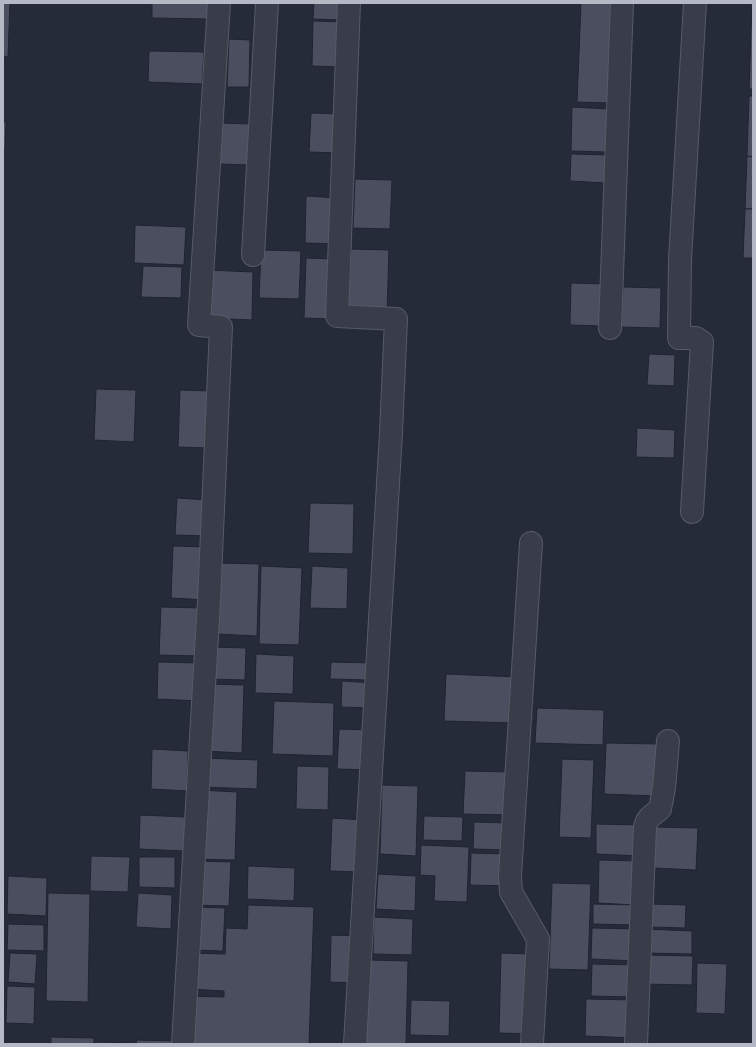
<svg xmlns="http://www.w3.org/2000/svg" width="756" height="1047" font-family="'Alegreya Sans',sans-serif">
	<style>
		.building { fill: #4a4e5f; stroke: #202431 }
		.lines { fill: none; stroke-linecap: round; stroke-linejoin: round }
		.street-casing { stroke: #575b68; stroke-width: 24 }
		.street { stroke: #393d4a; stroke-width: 22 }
	</style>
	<rect width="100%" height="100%" fill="#262b39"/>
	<g class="building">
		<polygon points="3,3 10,3 8,57 3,56"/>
		<polygon points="152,3 209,3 209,19 152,18"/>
		<polygon points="314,3 345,3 345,20 313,19"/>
		<polygon points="581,3 613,3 609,103 577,102"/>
		<polygon points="752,3 753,3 753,89 749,89"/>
		<polygon points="313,21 344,22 343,67 312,66"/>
		<polygon points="229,39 250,40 249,87 227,87"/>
		<polygon points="149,51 204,52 202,84 148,82"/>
		<polygon points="749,96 753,96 753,157 747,156"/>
		<polygon points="572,107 608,109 606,152 571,151"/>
		<polygon points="311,113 341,114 340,153 309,152"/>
		<polygon points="3,122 6,122 5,150 3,150"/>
		<polygon points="222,123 249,124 248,165 220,164"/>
		<polygon points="571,154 607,155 606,183 570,181"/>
		<polygon points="747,156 753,157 753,209 745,209"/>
		<polygon points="355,179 392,180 390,229 353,228"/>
		<polygon points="306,196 338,198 336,244 305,243"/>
		<polygon points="745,209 753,209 753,258 743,258"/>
		<polygon points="135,225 186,227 184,265 134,263"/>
		<polygon points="351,249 389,250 387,313 348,311"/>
		<polygon points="261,250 301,251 299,299 259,298"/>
		<polygon points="306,258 335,259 333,319 304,318"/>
		<polygon points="143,266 182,267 181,298 141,297"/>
		<polygon points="209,270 253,272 252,320 208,318"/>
		<polygon points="571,283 606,284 604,326 570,325"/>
		<polygon points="623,287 661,288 660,328 621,327"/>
		<polygon points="649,354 675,355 674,386 647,385"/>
		<polygon points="96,389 136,390 134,442 94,440"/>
		<polygon points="180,390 212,391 210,448 178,447"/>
		<polygon points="637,428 675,430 674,458 636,457"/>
		<polygon points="177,498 209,500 208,536 175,535"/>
		<polygon points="310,503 354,504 353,554 308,553"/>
		<polygon points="173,546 209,547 207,600 171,598"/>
		<polygon points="219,563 259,564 257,636 216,634"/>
		<polygon points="261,566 302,568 299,645 259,644"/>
		<polygon points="312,566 348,568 347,609 310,608"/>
		<polygon points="161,607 201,608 200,656 159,655"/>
		<polygon points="210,647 246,648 245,680 209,679"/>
		<polygon points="256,654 294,656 293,694 255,693"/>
		<polygon points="158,662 199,663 198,701 157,699"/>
		<polygon points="331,662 371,663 370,680 330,679"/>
		<polygon points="446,674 518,677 516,723 444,721"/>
		<polygon points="342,681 375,683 374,708 341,707"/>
		<polygon points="206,684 244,685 242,753 204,751"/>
		<polygon points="274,701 334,703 333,756 272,754"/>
		<polygon points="537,708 604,710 603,745 535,743"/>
		<polygon points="339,729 371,730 370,770 337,769"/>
		<polygon points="606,743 657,744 656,796 604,794"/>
		<polygon points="152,749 188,751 187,791 151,789"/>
		<polygon points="202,758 258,760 257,789 201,787"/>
		<polygon points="562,759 594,760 591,838 559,837"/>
		<polygon points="297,766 329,767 328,810 296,809"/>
		<polygon points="465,771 512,772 510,815 463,814"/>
		<polygon points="382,785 418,786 416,856 380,854"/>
		<polygon points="199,790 237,792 235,860 197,859"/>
		<polygon points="140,815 185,817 184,851 139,849"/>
		<polygon points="424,816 463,817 462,841 423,840"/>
		<polygon points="332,818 364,820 362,872 330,871"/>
		<polygon points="474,822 509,823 508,850 473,849"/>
		<polygon points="596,824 642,825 641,856 596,854"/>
		<polygon points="656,827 698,828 696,870 654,868"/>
		<polygon points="421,845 469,847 467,902 434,901 435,876 420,875"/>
		<polygon points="471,853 510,854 509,886 470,885"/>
		<polygon points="91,856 130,857 128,892 90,891"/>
		<polygon points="139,857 175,857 175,888 139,887"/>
		<polygon points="599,860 637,861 635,905 598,903"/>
		<polygon points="195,861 231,862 229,906 193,905"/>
		<polygon points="248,866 295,868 294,901 247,899"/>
		<polygon points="378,874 416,876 415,911 376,909"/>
		<polygon points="8,876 47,878 46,916 7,914"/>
		<polygon points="552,883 591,884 588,970 549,969"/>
		<polygon points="48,893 90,894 88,1002 46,1001"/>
		<polygon points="138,893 172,895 171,929 136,927"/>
		<polygon points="593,904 635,905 634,925 593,924"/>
		<polygon points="652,904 686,905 685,928 651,927"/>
		<polygon points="248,905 314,907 309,1044 188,1044 189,996 224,997 224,991 191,989 192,953 225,954 226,928 247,929"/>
		<polygon points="193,907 225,908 223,951 191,950"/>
		<polygon points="374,917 413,919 412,955 373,954"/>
		<polygon points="8,924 44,925 44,951 7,950"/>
		<polygon points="592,928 637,929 636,961 591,959"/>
		<polygon points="644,929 692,931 692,954 644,953"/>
		<polygon points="331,935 358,936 356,983 330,982"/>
		<polygon points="10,953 37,954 35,984 8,982"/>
		<polygon points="501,953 533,954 530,1034 499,1033"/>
		<polygon points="644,955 693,956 692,985 644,984"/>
		<polygon points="369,960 408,961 406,1044 366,1044"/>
		<polygon points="697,963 727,964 725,1014 696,1013"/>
		<polygon points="592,964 635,965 634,997 591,996"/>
		<polygon points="7,986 35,987 34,1024 6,1023"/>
		<polygon points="586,999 634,1000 633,1038 585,1036"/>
		<polygon points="411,1000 450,1001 449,1036 410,1035"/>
		<polygon points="51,1037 94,1038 94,1044 51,1044"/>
		<polygon points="137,1040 179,1041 179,1044 136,1044"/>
		<polygon points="99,1042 134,1043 134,1044 99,1044"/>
		<polygon points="538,1043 574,1044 538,1044"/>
	</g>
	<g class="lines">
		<g class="street-casing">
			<g id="street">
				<polyline points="349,3 337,316 396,319 391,433 355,1044"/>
				<polyline points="253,255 267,3"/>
				<polyline points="610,328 622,3"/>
				<polyline points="692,512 702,342 696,338 679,338 680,260 695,3"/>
				<polyline points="531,543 510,876 511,892 538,939 532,1044"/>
				<polyline points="183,1044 209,601 221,327 199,325 219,3"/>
				<polyline points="636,1044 645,827 647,821 650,817 660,809 664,788 668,741"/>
			</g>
		</g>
		<use href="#street" class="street"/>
	</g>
	<rect width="756" height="1047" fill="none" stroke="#b5b8c5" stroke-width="8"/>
</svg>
